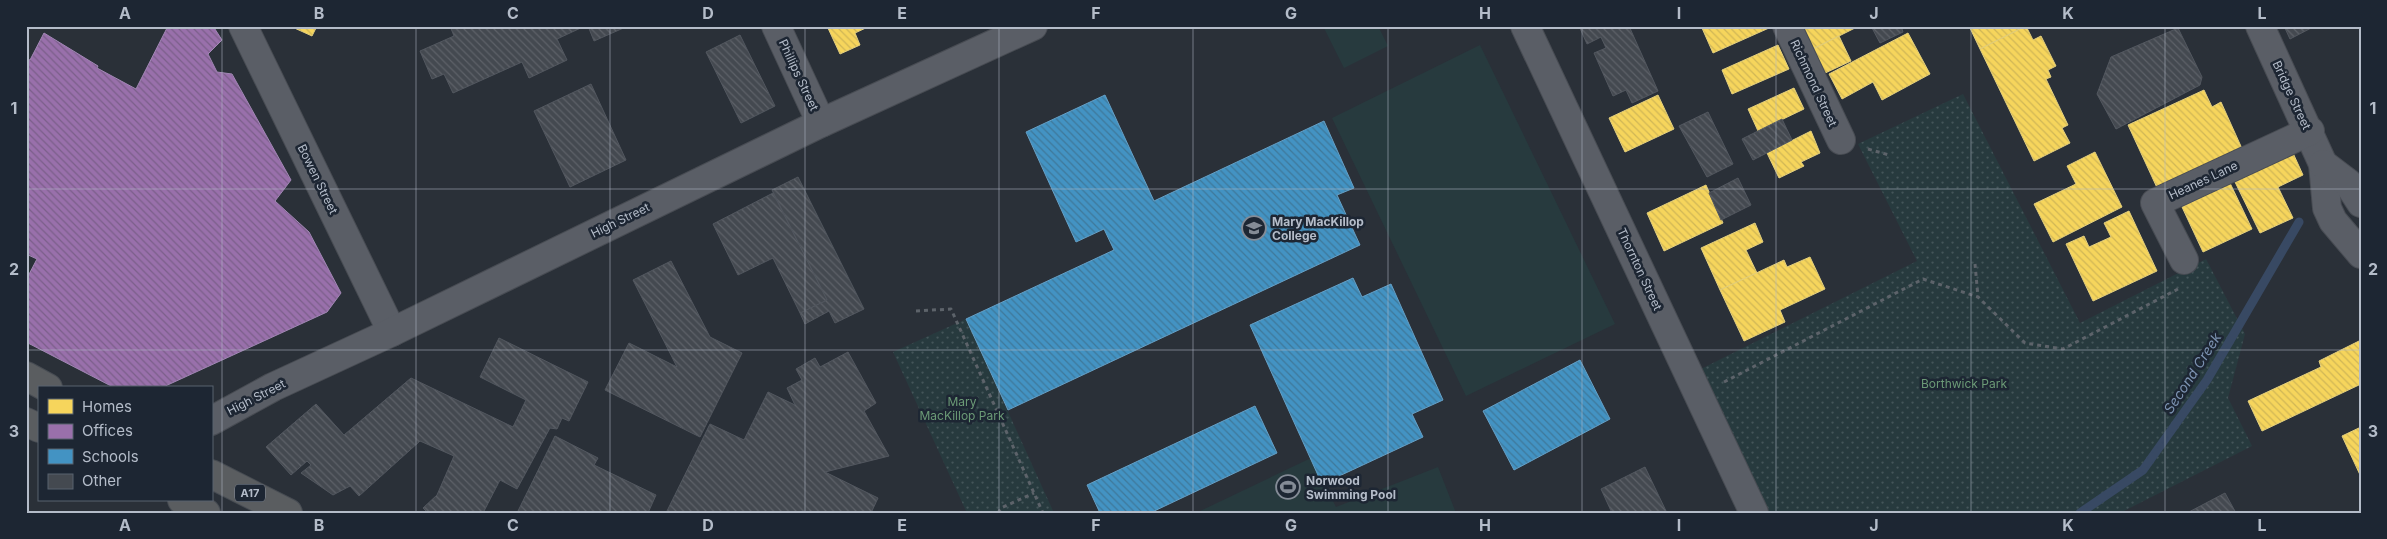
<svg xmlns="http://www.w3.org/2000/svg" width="2387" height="539" font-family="Inter,sans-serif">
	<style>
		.park { fill: url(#park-dots) }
		.pitch { fill: #273a3e }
		.homes { fill: url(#homes-back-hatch); stroke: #e2ce7d }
		.offices { fill: url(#offices-back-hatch); stroke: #a187b4 }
		.schools { fill: url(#schools-back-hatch); stroke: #659fc5 }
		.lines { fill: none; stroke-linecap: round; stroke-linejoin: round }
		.stream { stroke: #384963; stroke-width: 9 }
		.building { fill: url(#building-back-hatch); stroke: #52575f }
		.street-casing { stroke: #484c53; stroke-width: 30 }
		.highway-casing { stroke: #474c53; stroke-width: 30 }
		.path { stroke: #5d636a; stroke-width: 3; stroke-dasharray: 4 4; stroke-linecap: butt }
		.street { stroke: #5a5e66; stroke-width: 28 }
		.highway { stroke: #5a5d60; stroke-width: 28 }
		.grid { fill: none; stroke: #b4bcc9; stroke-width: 1; stroke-opacity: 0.55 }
		.labels { text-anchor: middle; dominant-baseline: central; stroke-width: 5; stroke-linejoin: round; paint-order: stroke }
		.shield { fill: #1d2633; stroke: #878f9c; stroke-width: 1 }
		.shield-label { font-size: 11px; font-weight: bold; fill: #b4bcc9 }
		.street-label { font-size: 12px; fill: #b4bcc9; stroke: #1d2633 }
		.poi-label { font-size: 12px; font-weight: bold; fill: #b4bcc9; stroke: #1d2633; text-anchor: start }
		.park-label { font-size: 12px; fill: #6b9a76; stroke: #1d2633 }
		.water-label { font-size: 14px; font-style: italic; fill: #7c92b1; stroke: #1d2633 }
		.neatline { fill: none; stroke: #b4bcc9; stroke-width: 2 }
		.grid-label { font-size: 16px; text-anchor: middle; font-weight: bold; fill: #b4bcc9 }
	</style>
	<defs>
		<pattern id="park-dots" width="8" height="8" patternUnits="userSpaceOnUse" patternTransform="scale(1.25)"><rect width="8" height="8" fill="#273a3e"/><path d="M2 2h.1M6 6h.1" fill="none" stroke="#445559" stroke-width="1.8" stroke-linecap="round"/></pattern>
		<pattern id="homes-back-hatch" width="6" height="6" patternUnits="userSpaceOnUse" patternTransform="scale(1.25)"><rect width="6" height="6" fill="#f6d55c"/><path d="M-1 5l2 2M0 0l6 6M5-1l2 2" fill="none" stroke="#d0b656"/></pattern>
		<pattern id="offices-back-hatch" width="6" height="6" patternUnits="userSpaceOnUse" patternTransform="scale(1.25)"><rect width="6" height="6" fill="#9970ab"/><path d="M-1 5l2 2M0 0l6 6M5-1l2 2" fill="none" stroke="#7b5f8a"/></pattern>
		<pattern id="schools-back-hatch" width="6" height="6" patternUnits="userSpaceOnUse" patternTransform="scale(1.25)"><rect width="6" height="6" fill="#4393c3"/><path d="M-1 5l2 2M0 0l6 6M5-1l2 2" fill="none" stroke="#3f789a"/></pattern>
		<pattern id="building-back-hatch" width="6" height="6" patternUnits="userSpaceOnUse" patternTransform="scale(1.25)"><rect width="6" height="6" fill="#444950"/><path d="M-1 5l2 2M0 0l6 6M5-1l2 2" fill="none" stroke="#5d6168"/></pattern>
	</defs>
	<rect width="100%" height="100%" fill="#2a3038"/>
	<g class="park">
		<polygon points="1963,94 2080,323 2206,259 2245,334 2228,398 2252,446 2120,513 1767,513 1697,371 1917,261 1858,144"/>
		<polygon points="966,319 1054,513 967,513 893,352"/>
	</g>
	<g class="pitch">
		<polygon points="1323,26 1378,26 1388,46 1344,68"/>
		<polygon points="1480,45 1615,324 1466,396 1332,118"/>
		<polygon points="1311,458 1336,507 1438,467 1456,513 1196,513"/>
	</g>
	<g class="homes">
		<polygon points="290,26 317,26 312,36"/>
		<polygon points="827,26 870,26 855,33 860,45 840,54"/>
		<polygon points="1707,26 1768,26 1769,28 1713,53 1702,28"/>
		<polygon points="1800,26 1859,26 1811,50"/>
		<polygon points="1969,26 2026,26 1980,49"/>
		<polygon points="2026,26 2033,40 2041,36 2056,66 2048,70 2051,77 2046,79 2068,125 2062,128 2070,143 2034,161 1980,49"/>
		<polygon points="1908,33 1930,74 1882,100 1873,82 1842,99 1829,74"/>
		<polygon points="1839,36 1851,61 1823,74 1811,50"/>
		<polygon points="1778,45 1789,69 1732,94 1722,70"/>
		<polygon points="1794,88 1804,109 1758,131 1748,109"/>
		<polygon points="2204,90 2212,107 2221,102 2244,153 2159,192 2128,125"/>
		<polygon points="1658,95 1674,129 1625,152 1609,118"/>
		<polygon points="1811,131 1820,153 1801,162 1804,166 1779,178 1767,153"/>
		<polygon points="2095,152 2122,207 2053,242 2034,204 2076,184 2067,166"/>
		<polygon points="2293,153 2303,175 2278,187 2293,218 2260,233 2235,182"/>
		<polygon points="2230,183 2252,229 2203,252 2182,207"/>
		<polygon points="1706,185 1723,223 1664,251 1647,213"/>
		<polygon points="2129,211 2157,271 2093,301 2066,244 2084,236 2089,247 2111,237 2104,223"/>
		<polygon points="1755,223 1763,242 1746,250 1757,273 1720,290 1701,248"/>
		<polygon points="1810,257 1825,289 1780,310 1785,322 1744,341 1720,290 1784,260 1787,267"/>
		<polygon points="2361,340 2361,384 2262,431 2248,401 2321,367 2319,361"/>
		<polygon points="2361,427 2361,477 2342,436"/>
	</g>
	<polygon class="offices" points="168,26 213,26 222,40 208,54 217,72 232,74 291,180 275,201 309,232 341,293 327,312 161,388 115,388 26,342 26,280 37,259 26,254 26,59 30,60 44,33 98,66 97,68 136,89"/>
	<g class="schools">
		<polygon points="1105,95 1154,201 1324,121 1354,188 1337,195 1360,245 1008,410 966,319 1114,250 1104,229 1076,242 1026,132"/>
		<polygon points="1353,278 1362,297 1391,284 1443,400 1412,414 1423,437 1322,484 1250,325"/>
		<polygon points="1580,360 1610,419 1514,470 1483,411"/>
		<polygon points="1255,406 1277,453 1150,513 1100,513 1087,485"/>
	</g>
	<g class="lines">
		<polyline class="stream" points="2080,513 2143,470 2207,380 2299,222"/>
	</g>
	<g class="building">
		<polygon points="450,26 585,26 557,39 567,60 529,78 522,62 453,93 444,74 432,79 420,51 454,36"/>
		<polygon points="588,26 628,26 594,41"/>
		<polygon points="1579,26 1629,26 1658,91 1632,103 1626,90 1613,96 1594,53 1606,48 1601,37 1587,44"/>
		<polygon points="1871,26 1901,26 1903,32 1880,43"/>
		<polygon points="2284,26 2315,26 2290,39"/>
		<polygon points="2178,28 2202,77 2200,85 2116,129 2097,94 2111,57"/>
		<polygon points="740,35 775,106 741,123 706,52"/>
		<polygon points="591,84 626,160 570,187 534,111"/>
		<polygon points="1708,112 1733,164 1707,177 1679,126"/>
		<polygon points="1782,119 1792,140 1753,160 1742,139"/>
		<polygon points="798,177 864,309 835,323 829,311 805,324 800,313 827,300 772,190"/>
		<polygon points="1738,178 1751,205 1721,220 1709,193"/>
		<polygon points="773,193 827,300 800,313 773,258 738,275 713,224"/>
		<polygon points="671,261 710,337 742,353 700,437 605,390 629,343 677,367 633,280"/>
		<polygon points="499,338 588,382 569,421 562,418 557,429 550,428 517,489 500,480 483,513 428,513 423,508 437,495 454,456 420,441 359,496 350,486 333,495 301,473 311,465 307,461 291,475 266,447 316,404 344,435 411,378 513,427 526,400 480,377"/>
		<polygon points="848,352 876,403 864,411 889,456 825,472 878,498 871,513 666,513 710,424 744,440 768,392 795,405 787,388 802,380 796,369 815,358 820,367"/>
		<polygon points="555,436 598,458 594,465 656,495 648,513 517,513"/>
		<polygon points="1645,467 1667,513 1612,513 1601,489"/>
		<polygon points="2225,493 2236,513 2187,513"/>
	</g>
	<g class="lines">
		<g class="street-casing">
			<g id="street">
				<polyline points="243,26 392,332"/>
				<polyline points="776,26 821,123"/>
				<polyline points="1525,26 1754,513"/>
				<polyline points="1787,26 1841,140"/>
				<polyline points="2260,26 2323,164 2327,208 2333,221 2361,254"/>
				<polyline points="2323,164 2348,183 2361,203"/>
				<polyline points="2184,260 2155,203 2310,131"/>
				<polyline points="211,421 273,387 392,332 821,123 1033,26"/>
			</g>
		</g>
		<g class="highway-casing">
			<g id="highway">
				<polyline points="26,376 48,388"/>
				<polyline points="26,422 39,428"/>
				<polyline points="211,474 288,513"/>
				<polyline points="182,500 206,513"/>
			</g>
		</g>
		<g class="path">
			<polyline points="1868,149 1889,155"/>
			<polyline points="1975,264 1978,297"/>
			<polyline points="916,311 951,309 1043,513"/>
			<polyline points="1724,382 1923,279 1978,297 2025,343 2063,349 2178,289"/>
			<polyline points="998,513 1001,508 1034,493"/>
		</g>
		<use href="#street" class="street"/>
		<use href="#highway" class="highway"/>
	</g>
	<path class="grid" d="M222,26v487M416,26v487M610,26v487M805,26v487M999,26v487M1193,26v487M1388,26v487M1582,26v487M1776,26v487M1971,26v487M2165,26v487M26,189h2335M26,350h2335"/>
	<defs>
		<g id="school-ring" transform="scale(1.25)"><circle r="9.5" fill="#1d2633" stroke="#848b96" stroke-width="1.5"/><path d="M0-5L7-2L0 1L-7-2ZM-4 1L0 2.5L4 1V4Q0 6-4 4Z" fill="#848b96"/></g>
		<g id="stadium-ring" transform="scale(1.25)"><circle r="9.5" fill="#1d2633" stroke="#848b96" stroke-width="1.5"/><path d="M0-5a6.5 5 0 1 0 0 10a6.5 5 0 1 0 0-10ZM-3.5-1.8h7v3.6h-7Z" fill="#848b96"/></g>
	</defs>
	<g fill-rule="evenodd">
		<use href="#school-ring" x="1254" y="228"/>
		<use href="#stadium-ring" x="1288" y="487"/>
	</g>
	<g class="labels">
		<rect class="shield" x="235" y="484.5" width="30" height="17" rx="4"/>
		<g class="shield-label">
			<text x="250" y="493">A17</text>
		</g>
		<g class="street-label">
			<text transform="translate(799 75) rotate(65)">Phillips Street</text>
			<text transform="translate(1814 83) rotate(65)">Richmond Street</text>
			<text transform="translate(2292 95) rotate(65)">Bridge Street</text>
			<text transform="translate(318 179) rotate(64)">Bowen Street</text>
			<text transform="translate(2203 180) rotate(-25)">Heanes Lane</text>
			<text transform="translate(620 220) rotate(-26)">High Street</text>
			<text transform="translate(1640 269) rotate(65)">Thornton Street</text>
			<text transform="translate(256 397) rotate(-27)">High Street</text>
		</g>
		<g class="poi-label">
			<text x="1272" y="221">Mary MacKillop<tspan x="1272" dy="14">College</tspan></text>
			<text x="1306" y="480">Norwood<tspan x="1306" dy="14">Swimming Pool</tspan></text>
		</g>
		<g class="park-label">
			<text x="1964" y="383">Borthwick Park</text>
			<text x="962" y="401">Mary<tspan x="962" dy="14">MacKillop Park</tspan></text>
		</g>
		<g class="water-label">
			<text transform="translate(2192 373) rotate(-57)">Second Creek</text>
		</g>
	</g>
	<rect width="2387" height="539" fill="none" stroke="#1d2633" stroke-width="55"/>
	<rect x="38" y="386" width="175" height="115" fill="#1d2633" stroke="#59626f"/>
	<rect x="48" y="399" width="25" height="15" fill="#f6d55c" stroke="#59626f"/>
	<text x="82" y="412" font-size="15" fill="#b4bcc9">Homes</text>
	<rect x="48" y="424" width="25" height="15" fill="#9970ab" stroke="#59626f"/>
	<text x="82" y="436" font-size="15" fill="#b4bcc9">Offices</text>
	<rect x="48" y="449" width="25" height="15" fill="#4393c3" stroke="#59626f"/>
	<text x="82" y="462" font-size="15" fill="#b4bcc9">Schools</text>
	<rect x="48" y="474" width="25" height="15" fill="#444950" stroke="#59626f"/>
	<text x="82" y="486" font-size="15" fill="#b4bcc9">Other</text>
	<rect x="28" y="28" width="2332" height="484" class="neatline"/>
	<g class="grid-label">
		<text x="125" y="19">A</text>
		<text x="319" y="19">B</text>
		<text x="513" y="19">C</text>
		<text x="708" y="19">D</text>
		<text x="902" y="19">E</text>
		<text x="1096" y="19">F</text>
		<text x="1291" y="19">G</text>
		<text x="1485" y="19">H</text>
		<text x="1679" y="19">I</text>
		<text x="1874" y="19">J</text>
		<text x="2068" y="19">K</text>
		<text x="2262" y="19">L</text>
		<text x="14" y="114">1</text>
		<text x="2373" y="114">1</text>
		<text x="14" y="275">2</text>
		<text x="2373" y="275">2</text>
		<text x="14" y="437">3</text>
		<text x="2373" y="437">3</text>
		<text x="125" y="531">A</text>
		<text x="319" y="531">B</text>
		<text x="513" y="531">C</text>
		<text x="708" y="531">D</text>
		<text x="902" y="531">E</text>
		<text x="1096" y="531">F</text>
		<text x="1291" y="531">G</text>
		<text x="1485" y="531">H</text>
		<text x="1679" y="531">I</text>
		<text x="1874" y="531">J</text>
		<text x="2068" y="531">K</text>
		<text x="2262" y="531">L</text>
	</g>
</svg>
